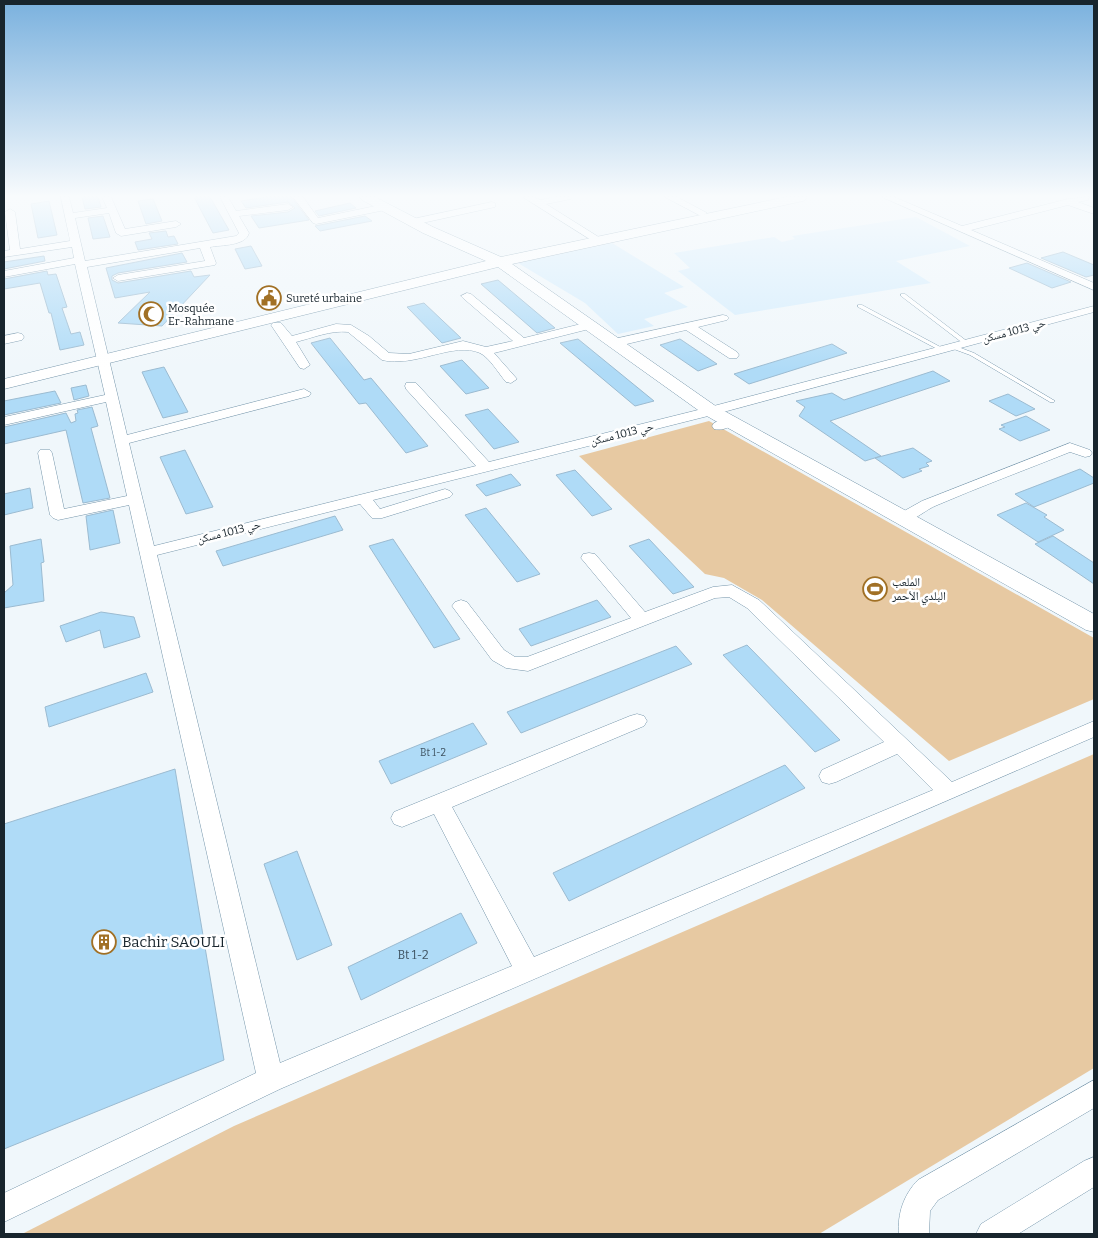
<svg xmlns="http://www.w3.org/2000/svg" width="1098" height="1238" font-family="Bitter,'Noto Naskh Arabic',serif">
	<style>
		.built { fill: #d5edfd }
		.green { fill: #e7c9a2 }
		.building { fill: #afdbf7; stroke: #9bbbd1 }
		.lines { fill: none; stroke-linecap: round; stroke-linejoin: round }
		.lane-casing { stroke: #7696ab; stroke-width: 1 }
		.street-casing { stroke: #7696ab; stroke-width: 1 }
		.secondary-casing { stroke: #7696ab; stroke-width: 1 }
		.lane { fill: #fff; fill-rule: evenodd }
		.street { fill: #fff; fill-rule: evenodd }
		.secondary { fill: #fff; fill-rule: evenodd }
		.labels { text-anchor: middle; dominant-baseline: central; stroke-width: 5; stroke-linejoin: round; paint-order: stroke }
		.number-label { font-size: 10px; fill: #3e5260 }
		.far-poi-label { font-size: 11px; fill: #18252d; stroke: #fff; text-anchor: start }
		.far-street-label { font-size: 11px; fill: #18252d; stroke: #fff }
		.poi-label { font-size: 12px; fill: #18252d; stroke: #fff; text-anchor: start }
		.near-number-label { font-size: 12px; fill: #3e5260 }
		.near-poi-label { font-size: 15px; fill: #18252d; stroke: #fff; text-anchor: start }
	</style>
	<rect width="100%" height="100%" fill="#f0f7fb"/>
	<g class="built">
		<polygon points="916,217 970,246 896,261 931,283 735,315 678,271 690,268 674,253 774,237 782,242 795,239 792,236"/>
		<polygon points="612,243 684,287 664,293 688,307 644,319 654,326 618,334 585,303 518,263"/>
	</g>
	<g class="green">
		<polygon points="709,421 1094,638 1094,699 949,761 762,600 724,578 705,574 579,456"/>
		<polygon points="1094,754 1094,1068 819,1234 22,1234 234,1126"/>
	</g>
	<g class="building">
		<polygon points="82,197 98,197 101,207 85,209"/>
		<polygon points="194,197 210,197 229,230 213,233"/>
		<polygon points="266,197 291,197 309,220 259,228 251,216 288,212 295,208 288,202 246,208 241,201"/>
		<polygon points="153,199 162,221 146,224 138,201"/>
		<polygon points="49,201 57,235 38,238 31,204"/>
		<polygon points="350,203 356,208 319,216 315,211"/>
		<polygon points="103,216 110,237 93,239 88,218"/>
		<polygon points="365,216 372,221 320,231 315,226"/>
		<polygon points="166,231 168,237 174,236 178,244 138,250 135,242 152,239 149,233"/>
		<polygon points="251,246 262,266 245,269 235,249"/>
		<polygon points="1063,252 1094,265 1094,275 1086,277 1041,258"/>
		<polygon points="182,253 187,262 118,273 112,276 112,280 118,283 191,271 194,277 210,275 162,326 118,323 150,292 115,298 106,268"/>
		<polygon points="44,256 45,261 4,269 4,262"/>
		<polygon points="1027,263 1071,282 1052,288 1009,268"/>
		<polygon points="47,271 48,275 56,274 67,307 62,308 71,334 80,332 84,345 60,350 51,313 49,313 40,283 4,289 4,279"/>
		<polygon points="498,280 555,328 537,333 481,284"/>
		<polygon points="424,303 461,338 442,343 407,307"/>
		<polygon points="330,338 364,380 371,378 428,446 406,453 366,403 359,404 311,343"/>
		<polygon points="578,339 654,401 635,406 560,343"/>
		<polygon points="680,339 717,364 698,371 660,345"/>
		<polygon points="832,344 847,353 749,384 734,374"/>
		<polygon points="462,360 489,388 466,394 440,366"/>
		<polygon points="164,367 188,412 163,418 142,372"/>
		<polygon points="933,371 950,381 830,421 881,456 865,461 799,416 805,407 796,401 832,393 844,400"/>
		<polygon points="86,385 89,396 74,400 71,388"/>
		<polygon points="55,391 61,403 4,415 4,401"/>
		<polygon points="1008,394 1035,409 1016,416 989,401"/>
		<polygon points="92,407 98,426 91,428 110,498 83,503 66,430 4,444 4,427 66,413 71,423 76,421 75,414 78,413 77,410"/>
		<polygon points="488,409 519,442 494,449 465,415"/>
		<polygon points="1026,416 1050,430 1020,441 999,429 1005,427 1001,425"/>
		<polygon points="913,448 932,461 926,463 929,466 919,469 922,471 903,478 875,458"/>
		<polygon points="185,450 213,507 186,514 160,457"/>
		<polygon points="1080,469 1094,478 1094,483 1034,507 1015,494"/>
		<polygon points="575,470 612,509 592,516 556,475"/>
		<polygon points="511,474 521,485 486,496 476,485"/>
		<polygon points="30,488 33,508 4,515 4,494"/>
		<polygon points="1026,503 1047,515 1044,517 1064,530 1038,542 997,515"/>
		<polygon points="486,508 540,574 517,582 465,515"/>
		<polygon points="113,510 120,543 90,550 86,516"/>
		<polygon points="335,516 343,530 223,566 216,551"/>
		<polygon points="1053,536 1094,563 1094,584 1035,544"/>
		<polygon points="41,539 44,562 41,563 44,601 4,608 4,593 13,585 10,546"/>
		<polygon points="393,539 460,639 434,648 369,546"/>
		<polygon points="649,539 694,587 673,594 629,546"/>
		<polygon points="597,600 611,617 531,646 519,629"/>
		<polygon points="101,612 134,617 140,637 104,648 100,630 66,642 60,626"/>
		<polygon points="747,645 840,740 815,752 723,655"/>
		<polygon points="676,646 692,664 521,733 507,712"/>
		<polygon points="146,673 153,692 49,727 45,707"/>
		<polygon points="473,723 487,744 391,784 379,761"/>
		<polygon points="785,765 805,788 569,901 553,873"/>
		<polygon points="175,769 224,1060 4,1149 4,824"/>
		<polygon points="297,851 332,945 297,960 264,864"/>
		<polygon points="461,913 477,943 361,1000 348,967"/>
	</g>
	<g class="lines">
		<g class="lane-casing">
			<g id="lane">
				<polygon points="901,294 905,294 968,342 968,344 964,344 901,296"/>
				<polygon points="858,305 862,305 946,350 941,351 858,307"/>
				<polygon points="953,345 974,353 1055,401 1054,402 1050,402 970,355 951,348 951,346"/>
			</g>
		</g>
		<g class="street-casing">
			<g id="street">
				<path d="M61,197h8l4,16 34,-5 -5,-11h9l14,32 51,-8 5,3 -5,3 -55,9 -5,-3 -7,-20 -34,5 10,43 151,-25 3,-3 -19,-36h8l8,14 52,-7 5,3 -5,3 -49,6 10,17c-3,13 -28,12 -39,14l6,16 -1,2 -97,16 -5,-3 5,-3 87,-14 -5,-13 -113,19 40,168 177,-46 7,4 -2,3 -180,47 25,103 322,-80 -70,-77 -1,-3 1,-3h10l73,79 217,-54 388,-102v6l-378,102 -343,86 7,9 65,-20 5,2 3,3 -3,3 -68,21h-10l-12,-14 -203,51 123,508 232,-97 -78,-152 -32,13 -8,-3 -3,-6 3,-6 236,-96 7,-2 7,2 3,5 -3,5 -192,81 82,150 399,-167 -36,-36 -61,28 -7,2 -7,-2 -3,-6 3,-6 62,-28 -137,-134 -18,-11 -14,1 -187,73 -22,-3 -14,-8 -37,-50 -3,-4 3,-4 6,-2 6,2 37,48 11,7h12l104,-39 -50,-60 2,-4 6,-1 6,1 50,58 68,-25 19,-2 27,15 193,182 142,-61v16l-814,352 -276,133v-29l252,-120 -127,-568 -71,15 -5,-2 -3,-3 -12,-62 2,-3h10l2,3 12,56 63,-13 -21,-94 -102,23v-8l101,-22 -30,-131 -71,13v-6l70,-13 -2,-11 -68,10v-6l6,-1 -5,-38 5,-3 5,3 5,37 50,-8z"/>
				<polygon points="293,197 303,197 318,218 385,204 390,207 385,210 316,224 313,223"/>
				<polygon points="523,197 534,197 540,200 555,197 572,197 571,199 546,204 605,241 604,243 596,243"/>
				<polygon points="665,197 677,197 707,213 702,216 699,215"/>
				<polygon points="882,197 894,197 962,226 1068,199 1089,197 1088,200 1078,202 1094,208 1094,214 1068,205 971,230 1094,283 1094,290"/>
				<polygon points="492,202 495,203 495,207 413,225 408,222 413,219"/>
				<path d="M467,293l4,1 53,44 65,-16 6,4 -2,2 -99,25 23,26 -6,4 -5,-1c-7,-8 -16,-24 -26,-29 -26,-12 -65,15 -98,7l-34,-28c-17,-2 -36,6 -52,10l14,23 -6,4 -4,-1 -29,-43 2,-2h8l11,13 44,-12 15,1 18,11 20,17 20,1 54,-13 23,6 27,-6 -50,-43 -2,-2z"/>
				<polygon points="723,315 727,316 729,318 727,320 698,327 737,352 739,355 737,358 729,358 686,330 614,347 608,343 614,339"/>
				<polygon points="18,333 22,334 24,337 22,340 4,344 4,336"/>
				<path d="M728,417l7,4c-5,7 -13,10 -21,8l-2,-3 2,-3z"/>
				<path d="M1070,443l20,7 2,3 -2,3 -5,1 -15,-5c-45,18 -91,35 -135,54 -13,6 -25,19 -38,15l-3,-3 3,-3 25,-14z"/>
				<path d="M1094,1080v28l-156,92 -8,11 -1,23h-30c-2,-20 5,-40 19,-54z"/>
				<polygon points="1094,1157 1094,1187 1018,1234 976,1234 981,1224 1084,1161"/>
			</g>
		</g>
		<g class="secondary-casing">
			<polygon id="secondary" points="360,197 375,197 433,227 501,257 786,197 809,197 803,201 512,264 717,407 1094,614 1094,632 1086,630 705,415 498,267 4,389 4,379 486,261 423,233 362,200"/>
		</g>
		<use href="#lane" class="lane"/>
		<use href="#street" class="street"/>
		<use href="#secondary" class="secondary"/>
	</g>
	<linearGradient id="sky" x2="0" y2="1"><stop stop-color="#7ab1de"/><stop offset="0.53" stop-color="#f8fbfd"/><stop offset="1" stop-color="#f8fbfd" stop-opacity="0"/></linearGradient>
	<rect width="1098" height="370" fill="url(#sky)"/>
	<defs>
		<g id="civic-ring" transform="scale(1.25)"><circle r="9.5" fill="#fff" stroke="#a17025" stroke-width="1.5"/><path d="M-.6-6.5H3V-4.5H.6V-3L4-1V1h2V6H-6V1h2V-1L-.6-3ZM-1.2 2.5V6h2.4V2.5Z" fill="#a17025"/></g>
		<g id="mosque-ring" transform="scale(1.25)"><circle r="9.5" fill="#fff" stroke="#a17025" stroke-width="1.5"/><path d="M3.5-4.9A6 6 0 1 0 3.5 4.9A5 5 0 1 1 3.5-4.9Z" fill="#a17025"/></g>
		<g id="stadium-ring" transform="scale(1.25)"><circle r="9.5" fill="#fff" stroke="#a17025" stroke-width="1.5"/><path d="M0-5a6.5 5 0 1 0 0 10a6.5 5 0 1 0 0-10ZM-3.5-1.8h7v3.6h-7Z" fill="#a17025"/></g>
		<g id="building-ring" transform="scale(1.25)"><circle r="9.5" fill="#fff" stroke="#a17025" stroke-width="1.5"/><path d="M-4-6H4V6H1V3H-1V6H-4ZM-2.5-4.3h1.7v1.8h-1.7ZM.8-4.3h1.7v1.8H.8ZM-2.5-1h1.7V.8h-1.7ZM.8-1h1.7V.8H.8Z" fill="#a17025"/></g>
	</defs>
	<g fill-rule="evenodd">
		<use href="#civic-ring" x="269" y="298"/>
		<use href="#mosque-ring" x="151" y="314"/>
		<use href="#stadium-ring" x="875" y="589"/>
		<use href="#building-ring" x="104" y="942"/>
	</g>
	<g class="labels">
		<g class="number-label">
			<text x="433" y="753">Bt 1-2</text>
		</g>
		<g class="far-poi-label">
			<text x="286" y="298">Sureté urbaine</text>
			<text x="168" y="308">Mosquée<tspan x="168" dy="13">Er-Rahmane</tspan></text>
		</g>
		<g class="far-street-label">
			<text transform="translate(1014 331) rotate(-15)">حي 1013 مسكن</text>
			<text transform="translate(622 434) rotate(-14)">حي 1013 مسكن</text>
			<text transform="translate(229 532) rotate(-14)">حي 1013 مسكن</text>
		</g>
		<g class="poi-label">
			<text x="892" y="582">الملعب<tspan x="892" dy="14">البلدي الأحمر</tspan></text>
		</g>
		<g class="near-number-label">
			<text x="413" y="955">Bt 1-2</text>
		</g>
		<g class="near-poi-label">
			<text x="122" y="942">Bachir SAOULI</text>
		</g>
	</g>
	<rect width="1098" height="1238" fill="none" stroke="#18252d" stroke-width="10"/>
</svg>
